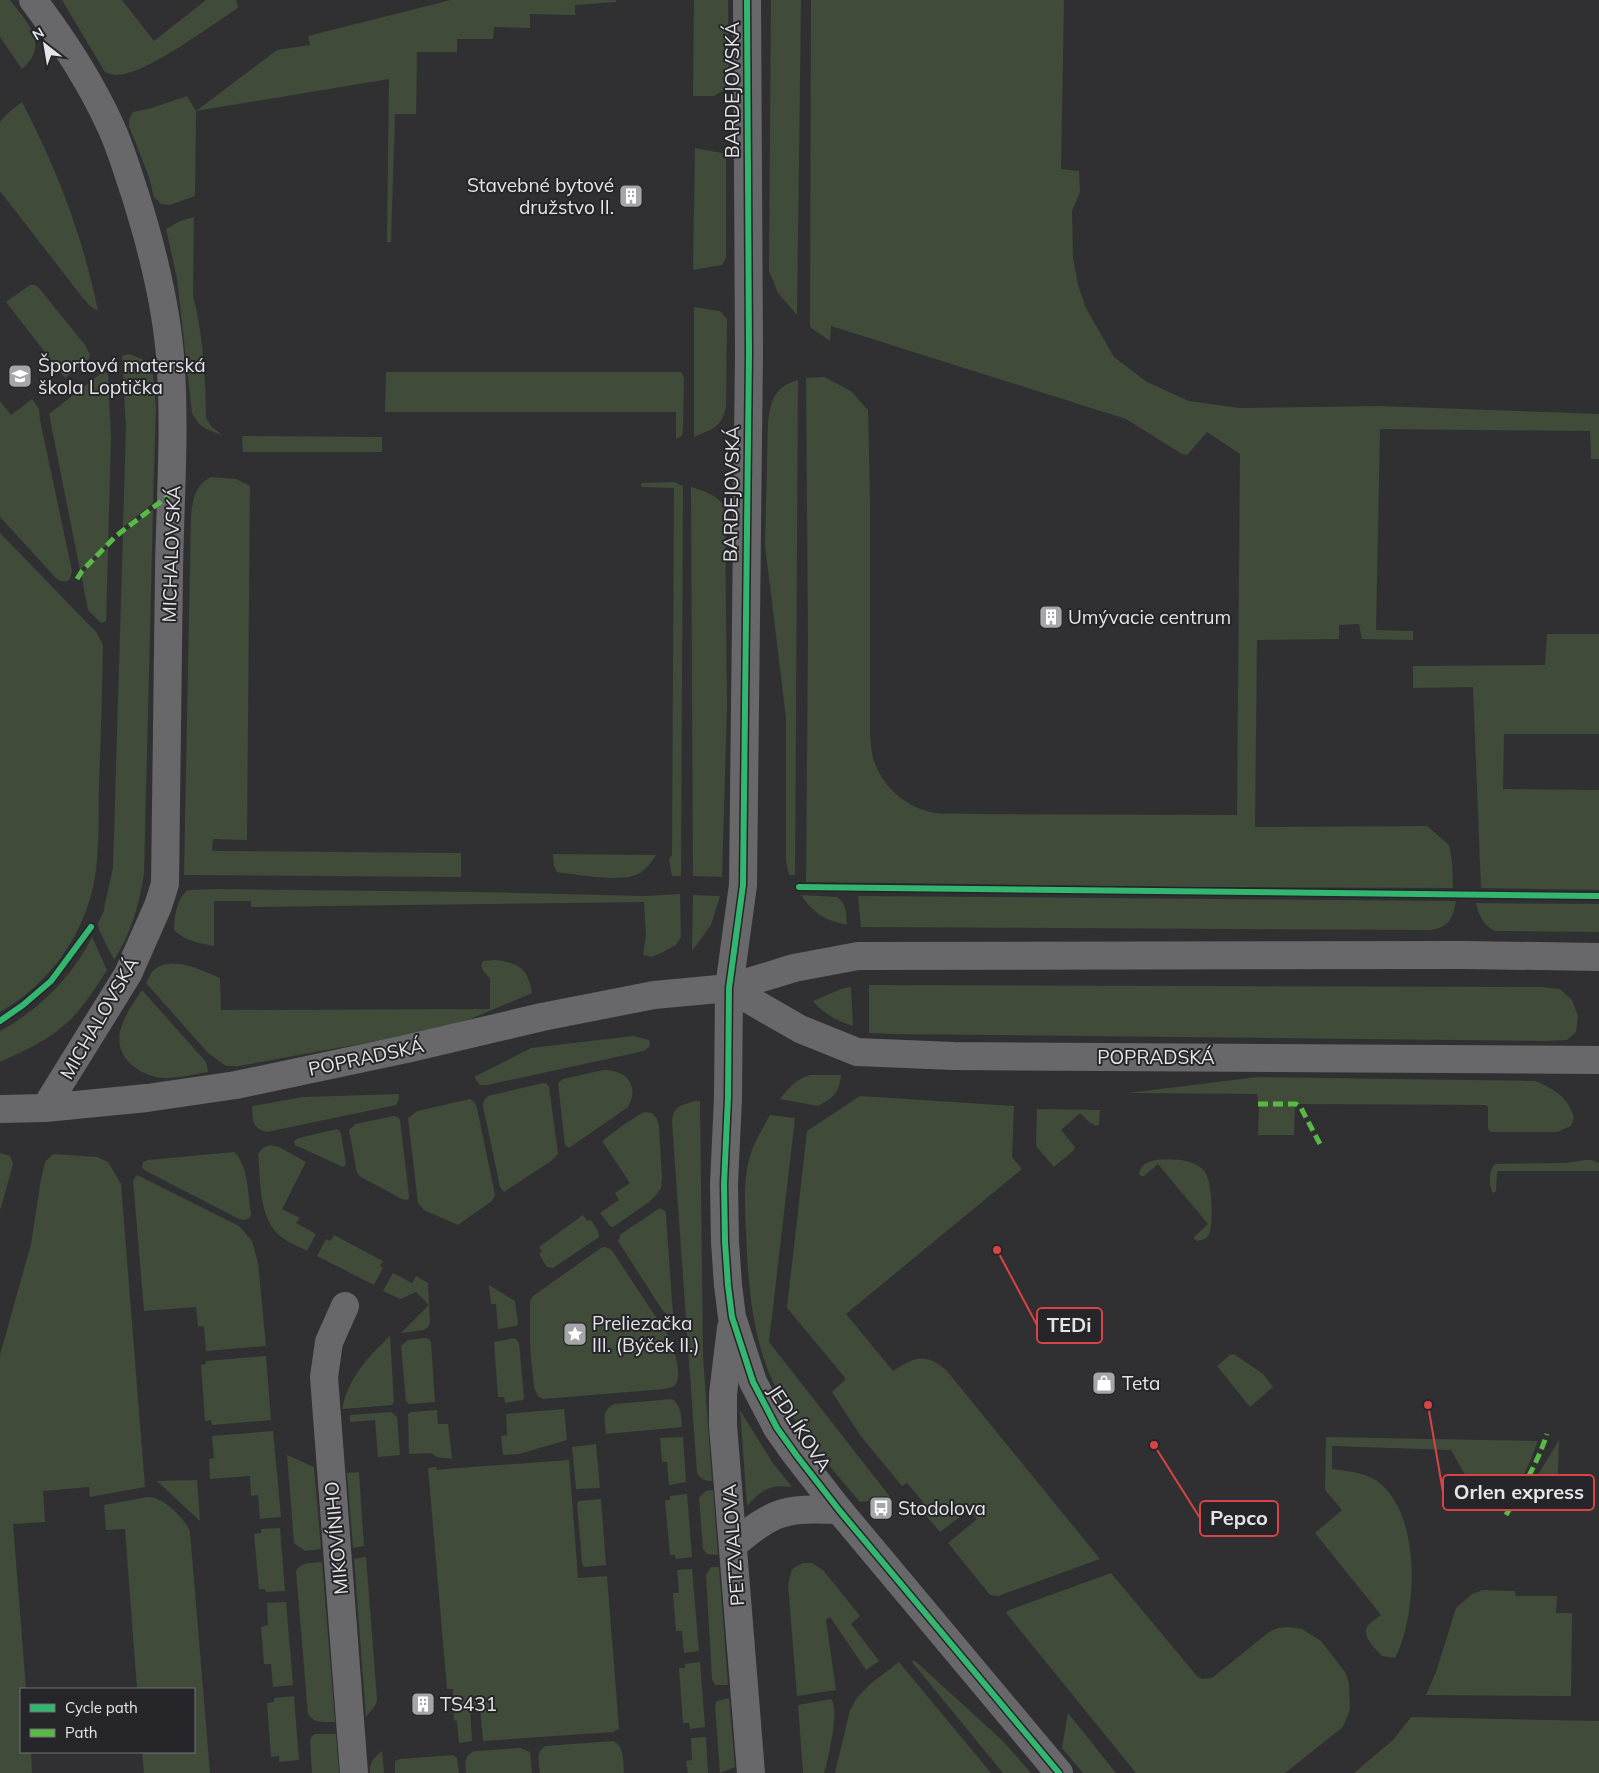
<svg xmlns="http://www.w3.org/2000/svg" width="1599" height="1773" font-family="Mulish,sans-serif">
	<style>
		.green { fill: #404b3a }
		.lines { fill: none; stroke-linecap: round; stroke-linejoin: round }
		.minor { stroke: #68686a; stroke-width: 28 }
		.quiet { stroke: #58b947; stroke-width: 5; stroke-dasharray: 10 5; stroke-linecap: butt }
		.cycleway-casing { stroke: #25252a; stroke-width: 9 }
		.cycleway { stroke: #33b770; stroke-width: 6 }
		.labels { text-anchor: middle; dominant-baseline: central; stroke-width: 4; stroke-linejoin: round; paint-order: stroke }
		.street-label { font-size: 19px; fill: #e5e5e8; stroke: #25252a }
		.poi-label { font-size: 19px; fill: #e5e5e8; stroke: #25252a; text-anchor: start }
		.leader { fill: none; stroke: #d84445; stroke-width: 2 }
		.callout-dot { fill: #d84445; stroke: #25252a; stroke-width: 2 }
		.callout { fill: #25252a; stroke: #d84445; stroke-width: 2 }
		.callout-label { font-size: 20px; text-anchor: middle; font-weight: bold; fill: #e5e5e8 }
	</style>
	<rect width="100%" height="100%" fill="#303033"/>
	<g class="green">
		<path d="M0,0h10c17,23 41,44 12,69l-22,-32z"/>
		<path d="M62,0h60l32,41 52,-41h30l2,8c-25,16 -94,68 -122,67 -4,0 -8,-2 -11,-3z"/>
		<polygon points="451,0 616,0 616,2 575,5 575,15 530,14 530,28 494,27 493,39 457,39 457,52 417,52 416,114 395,114 391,242 387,242 389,79 196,111 195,196 170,205 161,204 154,197 149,177 129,126 129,119 133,112 152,108 187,96 196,111 277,50 310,45 308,36"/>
		<polygon points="694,0 728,0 729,87 714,96 693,96"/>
		<polygon points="771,0 801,0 797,315 778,293 769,271"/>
		<path d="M811,0h253l-3,169 18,2 1,21 -8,19 1,47 5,27 8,23 28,49 33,25 42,19 50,7 141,-2 219,8v45h-8l-1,-28 -210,-2 -4,201 37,1v9l-51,-1 -3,-15 -20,1v14l-82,1 -2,187 172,-1 22,19 3,17 1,26 -263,-1 -384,-5 2,-242 -2,-262 18,-1 27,14 17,19 2,91v234c1,7 1,16 3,23 8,27 30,47 57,54 12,3 27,1 39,2l268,1 3,-361 -33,-22 -20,23 -5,-1 -56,-35 -295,-93 -1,15 -20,-14z"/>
		<path d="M22,102c35,67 61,135 76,209l-8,-5 -8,-9 -82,-106v-69l8,-9z"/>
		<polygon points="695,148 722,153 726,159 726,258 722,265 693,270"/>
		<path d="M194,217l-1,79c10,36 13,85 13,122l5,8 11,9c-16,-6 -22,-7 -30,-22l-15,-135 -11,-49 14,-8z"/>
		<polygon points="30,285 35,285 39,288 85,345 90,355 89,359 65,378 6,302"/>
		<path d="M694,307l26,4 7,8 -1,88c-6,23 -13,21 -32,30z"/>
		<polygon points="129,354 142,359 153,375 156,408 153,503 123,527 126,429 122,356"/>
		<polygon points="104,371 108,374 111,439 108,544 80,570 49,414"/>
		<polygon points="386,372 681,372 684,378 683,427 682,436 676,439 676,412 385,412"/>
		<path d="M798,380l-3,495h-6l-3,-14v-143l-21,-173 3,-122c3,-23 6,-36 30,-43z"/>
		<path d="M32,399l7,10 1,11 32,151 -2,8c-5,4 -9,3 -14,-1l-56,-61v-116l11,14z"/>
		<polygon points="242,436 382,437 382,452 243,452"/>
		<path d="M211,477l25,2 14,7 -3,354 -34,-1 -1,12 249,2v24l-277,-2 7,-360c2,-16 4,-30 20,-38z"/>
		<polygon points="674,482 683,486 681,876 672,876 669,860 672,855 674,488 642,487 641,483"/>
		<path d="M691,487c10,3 27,8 32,18 2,4 2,9 2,13l2,188 -5,171 -29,-1z"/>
		<path d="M153,509l-9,365c-5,31 -13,60 -30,86l-15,-30 -1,-7 5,-10 10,-45 10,-335z"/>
		<path d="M0,533l97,100 6,12c-1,45 -2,91 -4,137 -1,36 2,82 -9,117 -14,47 -47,89 -90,113z"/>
		<polygon points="108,548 106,621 101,623 88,610 81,574"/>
		<polygon points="1547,634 1599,634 1599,734 1504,734 1503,789 1599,790 1599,890 1481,888 1473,687 1413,688 1413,666 1545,665"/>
		<path d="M553,854l103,1c-5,8 -13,19 -23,21 -19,5 -56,-1 -76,-4l-3,-6z"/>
		<path d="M221,889l254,3 170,4 35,-2 1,43 -5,8 -13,7 -11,5 -9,-2 3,-20 -2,-33 -393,5v-6h-37v45c-15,-3 -29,-5 -40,-16 0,-12 3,-33 14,-40z"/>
		<polygon points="693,895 720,896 711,925 692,951"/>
		<path d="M801,895l36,2c10,7 9,17 10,28 -22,-5 -33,-11 -46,-30z"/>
		<path d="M858,896l598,5c-4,18 -6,26 -26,29l-569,-3z"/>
		<path d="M1476,903l123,1v28l-104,-1c-12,-6 -16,-15 -19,-28z"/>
		<path d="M92,937l15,33c-11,17 -23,36 -37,50 -19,19 -46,31 -70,42v-31c39,-21 72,-54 92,-94z"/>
		<path d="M495,960c25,3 33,9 37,33l-71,30 -53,12 -169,31h-13l-18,-13 -62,-70c2,-4 4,-8 6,-11 18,-19 50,-1 68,6l1,32 269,-1v-31c-5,-5 -11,-9 -7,-17z"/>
		<polygon points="869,985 1542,987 1560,989 1572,1000 1578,1016 1576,1032 1567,1040 1546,1041 890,1034 869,1033"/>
		<path d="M851,987l2,39c-16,-5 -29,-12 -40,-25l28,-12z"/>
		<path d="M142,990l64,72 2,10c-13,2 -28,6 -42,6 -26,-1 -54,-21 -45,-50 4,-14 13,-26 21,-38z"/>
		<polygon points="633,1036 649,1040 650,1043 650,1046 644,1051 487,1085 480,1085 474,1077 531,1048"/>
		<path d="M603,1070c23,-1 37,16 25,37l-59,41 -4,-3 -7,-62 5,-4z"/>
		<path d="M810,1075h31c-2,18 -7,22 -23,31l-38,-7c8,-11 16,-20 30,-24z"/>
		<path d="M1258,1077l277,4c18,7 33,16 39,36l-3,9 -14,6h-66l-3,-3v-22l-2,-2 -189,-1 -2,2 -1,29h-36l1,-28 -2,-13 -129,-1z"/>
		<path d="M543,1083l4,1 2,3 9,67 -7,7 -47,31 -4,-5 -17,-81c1,-7 2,-9 9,-11z"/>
		<path d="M399,1094l-1,8 -2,3 -129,27c-16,-4 -14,-12 -15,-26l51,-9z"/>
		<path d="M860,1096l154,10 -2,51 10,12 -176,145 47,57c21,-14 33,-19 54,0l153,188 -102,37 -8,-1 -42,-52 29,-24 -8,-9 -29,22 -21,-25 4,-5 -16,-19 -5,3 -42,-51 -28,-43 14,-13 -59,-71 20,-177z"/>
		<polygon points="470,1099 475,1103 477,1108 495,1195 492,1201 458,1225 424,1210 418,1203 408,1118 417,1111"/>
		<path d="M694,1101h6l3,254 9,126c-7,0 -11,-2 -15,-8l-25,-351c1,-16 8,-16 22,-21z"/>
		<polygon points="1037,1109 1100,1110 1099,1124 1096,1126 1089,1122 1080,1113 1061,1130 1075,1147 1073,1151 1054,1167 1036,1146"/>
		<polygon points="644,1112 652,1113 657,1119 659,1127 662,1178 661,1188 656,1195 649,1202 616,1225 613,1227 610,1226 600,1213 619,1200 615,1193 630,1183 602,1141 626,1123"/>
		<path d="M770,1115l25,3 -26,224 122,156 -31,4c-30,-36 -63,-72 -84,-114 -24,-47 -28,-104 -30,-156 -1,-25 -3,-52 4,-76 4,-14 13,-28 20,-41z"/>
		<polygon points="393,1116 398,1117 400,1120 409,1196 409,1198 407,1200 402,1199 361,1177 357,1173 349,1130 356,1124"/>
		<polygon points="337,1129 339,1130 341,1134 346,1164 343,1167 295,1145 294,1141 299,1138"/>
		<path d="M270,1145l9,2 27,15 -24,47 18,9 -4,5 20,11 -9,17c-9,-5 -23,-10 -30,-18 -19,-19 -16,-55 -19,-79l5,-6z"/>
		<path d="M234,1152c14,12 14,43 17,61l-1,5 -6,2 -5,-1 -93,-48 -4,-3 1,-6 5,-2z"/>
		<polygon points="0,1153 10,1156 13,1164 0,1211"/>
		<polygon points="53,1154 97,1157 108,1162 121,1184 145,1487 90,1497 89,1487 43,1491 45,1522 13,1524 26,1689 21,1689 21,1752 31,1752 32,1773 0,1773 0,1355 31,1244 41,1179 45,1162"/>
		<path d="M1181,1160c9,2 18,4 24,12 7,10 9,50 4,62 -2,5 -7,6 -12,7l-4,-3 15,-14 -50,-60 -14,12h-3l-2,-2c4,-18 27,-14 42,-14z"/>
		<path d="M1585,1160h7l7,3v8h-101l-1,2 -1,18 -3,2c-5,-8 -4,-22 2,-29l71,-1z"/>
		<polygon points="137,1175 239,1226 252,1241 258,1263 266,1346 206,1351 204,1327 198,1326 196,1307 144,1311 133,1180"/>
		<polygon points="660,1208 666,1212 666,1217 673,1314 667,1314 663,1311 618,1241 621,1234"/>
		<polygon points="583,1215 587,1221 591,1220 598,1231 599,1237 553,1268 547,1267 539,1254 542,1251 539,1247"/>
		<polygon points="334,1235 383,1261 380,1266 383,1268 374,1285 317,1256 326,1239 330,1241"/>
		<path d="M605,1247l5,2 3,3 56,85c5,11 13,36 7,47 -2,3 -7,4 -11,5l-122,10 -4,-2 -5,-9 -4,-43v-44l3,-5 68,-48z"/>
		<polygon points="393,1273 412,1283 416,1276 428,1283 430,1323 428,1327 424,1330 401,1333 429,1305 416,1292 400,1299 383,1291"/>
		<polygon points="489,1285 515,1301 518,1324 516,1326 498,1329 496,1304 491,1304"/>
		<path d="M390,1336l4,66 -2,3 -50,4c7,-32 24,-50 48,-73z"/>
		<polygon points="425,1338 429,1339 431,1342 435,1402 409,1404 406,1401 401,1346 408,1340"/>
		<polygon points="515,1338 519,1343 524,1397 523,1400 505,1403 504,1397 498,1397 494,1342"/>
		<polygon points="1234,1354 1263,1374 1273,1387 1250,1407 1217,1366 1230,1355"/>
		<polygon points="266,1356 271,1420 212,1425 211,1420 205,1421 201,1365 206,1364 206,1361"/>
		<path d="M672,1399c10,7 9,17 10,28l-76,7c-1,-13 -5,-25 9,-30z"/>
		<polygon points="564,1409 567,1440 519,1454 503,1455 501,1436 507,1435 506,1414"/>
		<polygon points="437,1410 438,1424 448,1424 452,1459 437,1457 431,1453 409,1454 408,1414 411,1412"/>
		<path d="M740,1410l32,52 20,25c-22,-3 -31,3 -45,19z"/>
		<polygon points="391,1412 397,1417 400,1455 378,1457 375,1420 350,1422 350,1415"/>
		<polygon points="273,1431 281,1517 260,1519 258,1495 251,1496 250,1476 210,1479 209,1459 214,1458 212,1436"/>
		<polygon points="683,1437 686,1482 669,1485 667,1462 662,1462 660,1438"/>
		<path d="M1326,1437l212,4c-7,17 -17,50 -36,56l-31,-12 -20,-35 -119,-4v23c13,2 28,3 40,9 51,28 46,137 23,180l-13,-2c-6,-7 -22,-20 -14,-31 4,-4 9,-7 13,-10l-66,-82 27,-23 -17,-20z"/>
		<polygon points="1559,1440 1557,1496 1525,1496"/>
		<polygon points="596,1444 600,1488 576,1489 572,1447"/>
		<polygon points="287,1455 314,1467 321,1549 305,1551 294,1543"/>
		<polygon points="569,1460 578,1578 607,1576 619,1729 613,1732 483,1741 480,1707 470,1708 472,1741 459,1743 457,1721 454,1720 453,1689 447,1689 428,1468 436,1467 437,1470 445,1469"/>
		<polygon points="359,1472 364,1546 353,1548 347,1473"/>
		<polygon points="197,1480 200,1521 157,1481"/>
		<polygon points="713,1490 718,1555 707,1554 703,1549 699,1497 706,1491"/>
		<polygon points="687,1494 692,1557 676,1559 675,1555 670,1555 665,1500 670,1500 670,1496"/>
		<path d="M147,1497c15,-1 38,21 43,35l20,241h-66l-2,-21h52v-63h-57l-12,-160 -19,1 -2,-25z"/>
		<polygon points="601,1499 606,1565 586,1567 583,1566 582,1562 577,1504 578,1501"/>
		<polygon points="280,1528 285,1591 266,1592 265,1589 259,1589 254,1534 261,1533 261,1529"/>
		<polygon points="366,1557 377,1700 375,1706 366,1717 354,1559"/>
		<path d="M322,1562l13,160c-10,0 -21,2 -27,-8l-12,-143c4,-9 17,-8 26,-9z"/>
		<polygon points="803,1563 812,1563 823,1570 860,1616 851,1624 879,1661 866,1670 830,1617 826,1620 836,1690 797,1696 788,1584 792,1569"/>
		<polygon points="711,1567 719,1567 728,1685 715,1685 712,1679 706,1575"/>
		<polygon points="692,1569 699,1651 684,1653 682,1631 676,1631 673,1593 679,1593 677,1570"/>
		<polygon points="1111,1573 1197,1676 1202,1679 1212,1678 1269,1632 1278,1628 1289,1627 1302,1629 1321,1641 1345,1672 1349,1683 1350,1709 1343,1727 1285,1773 1136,1773 1006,1613 1009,1610"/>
		<polygon points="1483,1590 1515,1591 1516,1596 1557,1596 1556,1613 1572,1613 1571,1696 1426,1695 1436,1672 1456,1608 1472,1594"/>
		<polygon points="286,1602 293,1685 273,1687 271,1664 264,1664 261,1627 268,1625 267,1603"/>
		<polygon points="914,1660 1003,1741 1031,1773 1003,1773 912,1662"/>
		<polygon points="700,1662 705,1727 690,1729 689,1723 683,1723 679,1668 685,1668 685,1664"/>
		<polygon points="899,1662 991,1773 835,1773 850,1710 857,1698 869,1685"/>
		<polygon points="294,1696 299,1760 279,1762 279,1756 271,1757 267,1703 274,1702 274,1698"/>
		<polygon points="729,1698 735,1767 720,1773 715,1706 717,1701"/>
		<path d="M831,1699c9,10 -3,60 -7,74h-21l-5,-68z"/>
		<polygon points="1068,1713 1116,1773 1083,1773 1062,1748"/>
		<polygon points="1411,1717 1599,1721 1599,1773 1354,1773 1393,1740"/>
		<polygon points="315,1734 336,1734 339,1773 312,1773 310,1741 311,1737"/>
		<polygon points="706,1737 708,1773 688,1773 686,1761 692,1760 691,1738"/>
		<path d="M613,1741c12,6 10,20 11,32h-84c-1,-10 -5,-22 6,-27z"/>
		<path d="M520,1748l10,4 2,21h-66c-1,-11 -2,-18 9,-22z"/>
		<path d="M382,1751l2,22h-14c-1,-10 4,-16 12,-22z"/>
		<polygon points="453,1755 457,1758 459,1773 395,1773 395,1761 400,1759"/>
	</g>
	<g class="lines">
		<g class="minor">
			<path d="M33,0c28,37 58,83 77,125 11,23 17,46 25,69 18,57 33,116 36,176 4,67 -1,134 -2,202 -1,104 -2,208 -4,312l-7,22 -30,68 -83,134"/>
			<polyline points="747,0 749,352 743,885 729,988 728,1098 724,1184 725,1242 728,1285 732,1317 753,1382 777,1428 797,1456 839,1510 1059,1773"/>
			<polyline points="729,988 800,1029 857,1052 953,1056 1599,1060"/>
			<polyline points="0,1109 45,1108 147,1098 236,1085 406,1049 542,1017 654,995 729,988 794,968 858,956 1466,955 1599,957"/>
			<polyline points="345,1306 329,1342 324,1377 354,1773"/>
			<polyline points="731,1328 723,1394 723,1425 751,1773"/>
			<path d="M733,1545c42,-35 51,-37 106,-35"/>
		</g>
		<g class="quiet">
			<polyline points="77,579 82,571 116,536 172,493"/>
			<polyline points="1258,1104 1296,1104 1301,1108 1320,1144"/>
			<path d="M1506,1515c16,-26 31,-51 41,-81"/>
		</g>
		<g class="cycleway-casing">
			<g id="cycleway">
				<polyline points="747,0 749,352 743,885 729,988 728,1098 724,1184 725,1242 728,1285 732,1317 753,1382 777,1428 797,1456 839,1510 1059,1773"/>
				<polyline points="799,887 1599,896"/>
				<polyline points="0,1021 23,1005 51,981 91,927"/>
			</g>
		</g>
		<use href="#cycleway" class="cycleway"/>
	</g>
	<defs>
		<g id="building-square" transform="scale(1.25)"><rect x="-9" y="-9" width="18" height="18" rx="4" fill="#a6a6a9" stroke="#25252a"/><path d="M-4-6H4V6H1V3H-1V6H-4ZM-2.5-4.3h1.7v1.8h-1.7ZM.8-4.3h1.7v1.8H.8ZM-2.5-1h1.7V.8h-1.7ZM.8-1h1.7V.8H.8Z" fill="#fff"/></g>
		<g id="school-square" transform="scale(1.25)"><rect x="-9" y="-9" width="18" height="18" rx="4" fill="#a6a6a9" stroke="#25252a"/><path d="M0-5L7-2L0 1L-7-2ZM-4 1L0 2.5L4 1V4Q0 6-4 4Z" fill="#fff"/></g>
		<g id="sight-square" transform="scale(1.25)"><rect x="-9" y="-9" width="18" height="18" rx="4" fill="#a6a6a9" stroke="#25252a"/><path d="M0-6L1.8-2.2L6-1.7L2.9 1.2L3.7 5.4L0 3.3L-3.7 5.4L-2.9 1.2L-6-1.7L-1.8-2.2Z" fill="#fff"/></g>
		<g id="shop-square" transform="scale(1.25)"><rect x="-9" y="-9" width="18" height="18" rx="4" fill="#a6a6a9" stroke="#25252a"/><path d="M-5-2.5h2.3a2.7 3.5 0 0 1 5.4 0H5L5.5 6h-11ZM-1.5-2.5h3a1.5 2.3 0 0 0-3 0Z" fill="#fff"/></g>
		<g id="bus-square" transform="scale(1.25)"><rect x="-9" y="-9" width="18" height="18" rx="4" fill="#a6a6a9" stroke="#25252a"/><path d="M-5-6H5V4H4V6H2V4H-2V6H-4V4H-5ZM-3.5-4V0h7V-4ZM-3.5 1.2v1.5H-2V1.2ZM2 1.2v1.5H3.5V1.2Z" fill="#fff"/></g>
	</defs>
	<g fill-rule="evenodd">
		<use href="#building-square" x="631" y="196"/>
		<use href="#school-square" x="20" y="376"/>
		<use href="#building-square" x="1051" y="617"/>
		<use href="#sight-square" x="575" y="1334"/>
		<use href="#shop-square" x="1104" y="1383"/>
		<use href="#bus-square" x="881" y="1508"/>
		<use href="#building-square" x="423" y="1704"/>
	</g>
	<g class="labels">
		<g class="street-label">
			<text transform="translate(732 90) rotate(-90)">BARDEJOVSKÁ</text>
			<text transform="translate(731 494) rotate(-89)">BARDEJOVSKÁ</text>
			<text transform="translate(171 554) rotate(-88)">MICHALOVSKÁ</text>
			<text transform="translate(99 1018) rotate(-60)">MICHALOVSKÁ</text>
			<text transform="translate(366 1057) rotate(-12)">POPRADSKÁ</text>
			<text x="1156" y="1057">POPRADSKÁ</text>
			<text transform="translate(800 1428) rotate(57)">JEDLÍKOVA</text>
			<text transform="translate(336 1538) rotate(-95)">MIKOVÍNIHO</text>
			<text transform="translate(733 1545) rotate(-94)">PETZVALOVA</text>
		</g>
		<g class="poi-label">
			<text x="614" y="185" text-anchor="end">Stavebné bytové<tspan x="614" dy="22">družstvo II.</tspan></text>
			<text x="38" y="365">Športová materská<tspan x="38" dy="22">škola Loptička</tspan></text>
			<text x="1068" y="617">Umývacie centrum</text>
			<text x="592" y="1323">Preliezačka<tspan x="592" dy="22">III. (Býček II.)</tspan></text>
			<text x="1122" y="1383">Teta</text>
			<text x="898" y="1508">Stodolova</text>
			<text x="440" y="1704">TS431</text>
		</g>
	</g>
	<path class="leader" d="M997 1250L1037 1325M1428 1405L1443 1492M1154 1445L1200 1518"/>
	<g class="callout-dot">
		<circle cx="997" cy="1250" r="5"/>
		<circle cx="1428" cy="1405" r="5"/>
		<circle cx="1154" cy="1445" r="5"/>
	</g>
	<g class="callout">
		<rect x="1037" y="1308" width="65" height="35" rx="5"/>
		<rect x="1443" y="1475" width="151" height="35" rx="5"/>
		<rect x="1200" y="1501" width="78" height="35" rx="5"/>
	</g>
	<g class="callout-label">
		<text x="1069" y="1332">TEDi</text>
		<text x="1519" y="1499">Orlen express</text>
		<text x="1239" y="1525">Pepco</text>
	</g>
	<rect x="20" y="1688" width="175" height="65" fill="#25252a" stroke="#727276"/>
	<rect x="30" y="1704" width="25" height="8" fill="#33b770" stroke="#727276"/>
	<text x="65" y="1713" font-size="15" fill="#e5e5e8">Cycle path</text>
	<rect x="30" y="1729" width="25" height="8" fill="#58b947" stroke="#727276"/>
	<text x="65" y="1738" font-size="15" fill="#e5e5e8">Path</text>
	<g transform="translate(45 45) rotate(329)" stroke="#25252a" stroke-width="4" paint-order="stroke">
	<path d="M0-4L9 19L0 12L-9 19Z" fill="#e5e5e8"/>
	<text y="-8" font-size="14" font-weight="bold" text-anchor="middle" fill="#e5e5e8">N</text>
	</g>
</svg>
